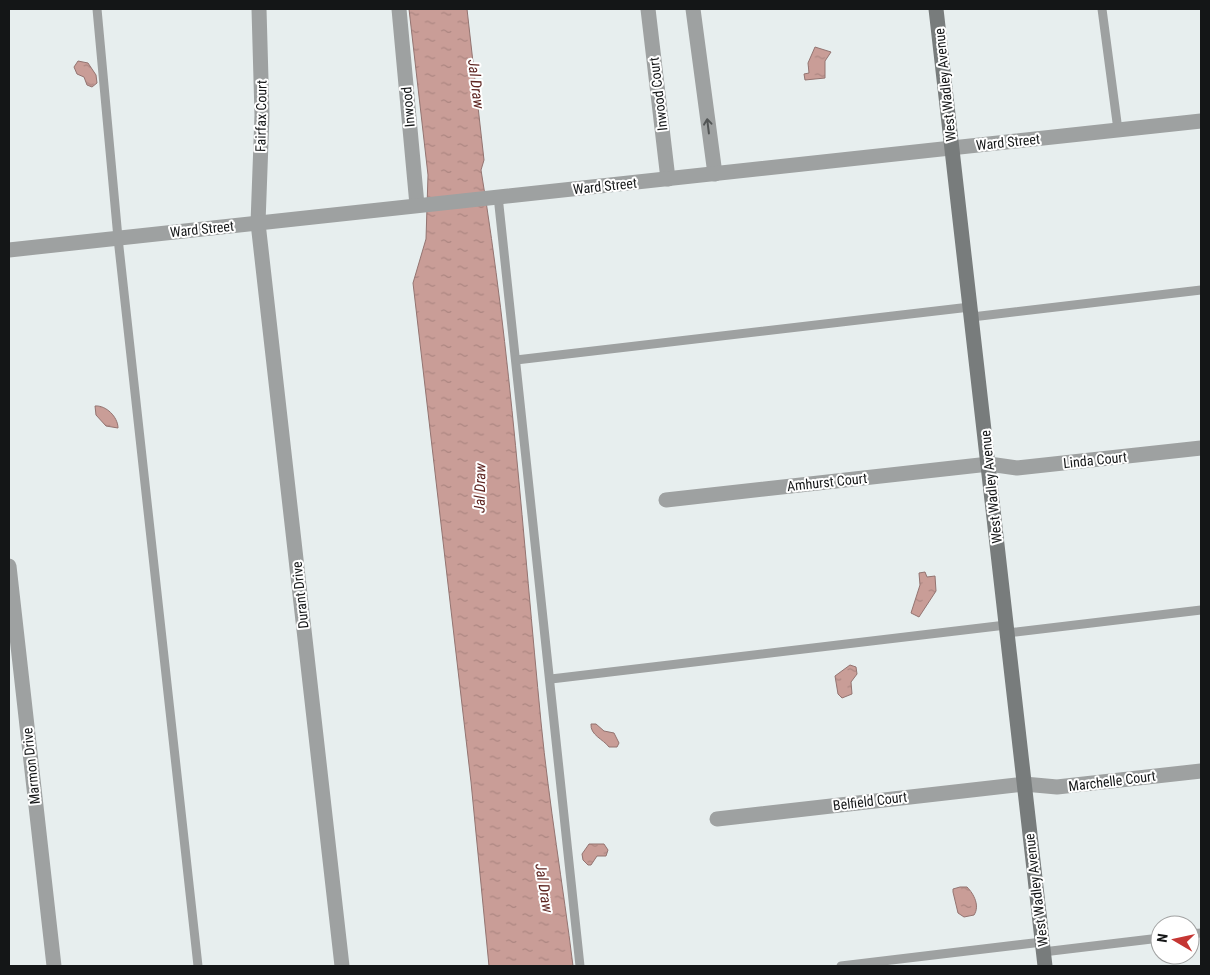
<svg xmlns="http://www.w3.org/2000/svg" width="1210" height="975" font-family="'Roboto Condensed',sans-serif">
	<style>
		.water { fill: url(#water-ripples); stroke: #937471 }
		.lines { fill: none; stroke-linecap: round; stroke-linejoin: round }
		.service { stroke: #9ea1a1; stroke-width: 9 }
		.minor { stroke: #9ea1a1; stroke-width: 15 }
		.tertiary { stroke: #9ea1a1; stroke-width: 15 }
		.secondary { stroke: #787c7c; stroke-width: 15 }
		.oneway { stroke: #525555 }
		.labels { text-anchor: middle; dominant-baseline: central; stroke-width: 4; stroke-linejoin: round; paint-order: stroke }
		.street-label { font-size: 14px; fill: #141617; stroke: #fff }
		.water-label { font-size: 15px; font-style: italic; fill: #5d2420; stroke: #fff }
	</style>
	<defs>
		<pattern id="water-ripples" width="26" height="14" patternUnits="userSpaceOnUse" patternTransform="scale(1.25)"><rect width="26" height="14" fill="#c99d97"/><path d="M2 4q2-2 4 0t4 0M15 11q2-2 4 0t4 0" fill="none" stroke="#ac8681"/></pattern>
	</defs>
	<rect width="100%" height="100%" fill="#e7eeee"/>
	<g class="water">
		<path d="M409,9h58l17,151 -3,10c30,182 42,368 60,552 8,82 22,163 32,244h-84l-18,-184 -58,-499 13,-44 2,-64z"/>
		<polygon points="815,47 831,52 825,61 825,78 805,80 804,74 809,73 808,63"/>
		<polygon points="78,61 88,63 96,75 97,83 92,87 87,85 84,77 77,74 74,67"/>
		<path d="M95,406c11,-1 23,11 23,22l-12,-2 -10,-11z"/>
		<polygon points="925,572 927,577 935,576 936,591 919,617 911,613 920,585 919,573"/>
		<polygon points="850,665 856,667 857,674 851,682 852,694 842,698 838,694 835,676"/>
		<path d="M591,724h5l8,7 10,2 5,10 -2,4h-8c-6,-8 -19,-12 -18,-23z"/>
		<polygon points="589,844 604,844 608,850 606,856 597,856 591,865 588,865 583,860 582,854"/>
		<path d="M960,887h7c7,7 13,19 7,28l-10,2 -6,-4 -5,-21v-3z"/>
	</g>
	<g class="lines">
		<g class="service">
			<polyline points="97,9 118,238 198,966"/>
			<polyline points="1102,9 1118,130"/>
			<polyline points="498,196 580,966"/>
			<polyline points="972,317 1201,290"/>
			<polyline points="516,360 970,307"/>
			<polyline points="1007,633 1201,610"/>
			<polyline points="551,679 1006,625"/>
			<polyline points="1190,934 1201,933"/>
			<polyline points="1043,952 1160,938"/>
			<polyline points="841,966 1042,942"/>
		</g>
		<g class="minor">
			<polyline points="259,9 262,115 258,223 342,966"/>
			<polyline points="399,9 417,205"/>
			<polyline points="648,9 668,179"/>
			<polyline points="693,9 715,174"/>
			<polyline points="666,500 989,464 1017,468 1201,448"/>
			<polyline points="9,566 54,966"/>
			<polyline points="717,819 1024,784 1057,787 1201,771"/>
		</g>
		<polyline class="tertiary" points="9,250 1201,121"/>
		<polyline class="secondary" points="936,9 1045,966"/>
	</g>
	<defs><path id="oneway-shaft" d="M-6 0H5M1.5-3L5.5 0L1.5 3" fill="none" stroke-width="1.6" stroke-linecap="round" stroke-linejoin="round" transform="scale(1.25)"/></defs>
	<use class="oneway" href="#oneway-shaft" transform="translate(708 126) rotate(-97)"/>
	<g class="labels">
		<g class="street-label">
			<text transform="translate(945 85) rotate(-96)">West Wadley Avenue</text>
			<text transform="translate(658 94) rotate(-97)">Inwood Court</text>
			<text transform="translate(408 107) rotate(-95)">Inwood</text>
			<text transform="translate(261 116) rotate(-89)">Fairfax Court</text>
			<text transform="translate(1008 142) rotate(-6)">Ward Street</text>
			<text transform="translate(605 186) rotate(-6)">Ward Street</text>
			<text transform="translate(202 229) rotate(-6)">Ward Street</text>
			<text transform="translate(1095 460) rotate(-6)">Linda Court</text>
			<text transform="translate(827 482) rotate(-6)">Amhurst Court</text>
			<text transform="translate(991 487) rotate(-96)">West Wadley Avenue</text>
			<text transform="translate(300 595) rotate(-96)">Durant Drive</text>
			<text transform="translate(31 766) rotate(-96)">Marmon Drive</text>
			<text transform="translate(1112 781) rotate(-7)">Marchelle Court</text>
			<text transform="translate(870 801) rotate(-7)">Belfield Court</text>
			<text transform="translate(1036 890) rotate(-97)">West Wadley Avenue</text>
		</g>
		<g class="water-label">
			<text transform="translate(476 84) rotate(83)">Jal Draw</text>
			<text transform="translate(480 488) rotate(-89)">Jal Draw</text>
			<text transform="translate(544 888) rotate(81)">Jal Draw</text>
		</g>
	</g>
	<rect width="1210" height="975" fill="none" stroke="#141617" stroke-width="20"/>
	<g transform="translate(1175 940) rotate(279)"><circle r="24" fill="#ffffff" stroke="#a1a2a2"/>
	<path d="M0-4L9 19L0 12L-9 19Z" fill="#c53633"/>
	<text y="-8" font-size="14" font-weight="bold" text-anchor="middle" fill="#141617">N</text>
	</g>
</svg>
